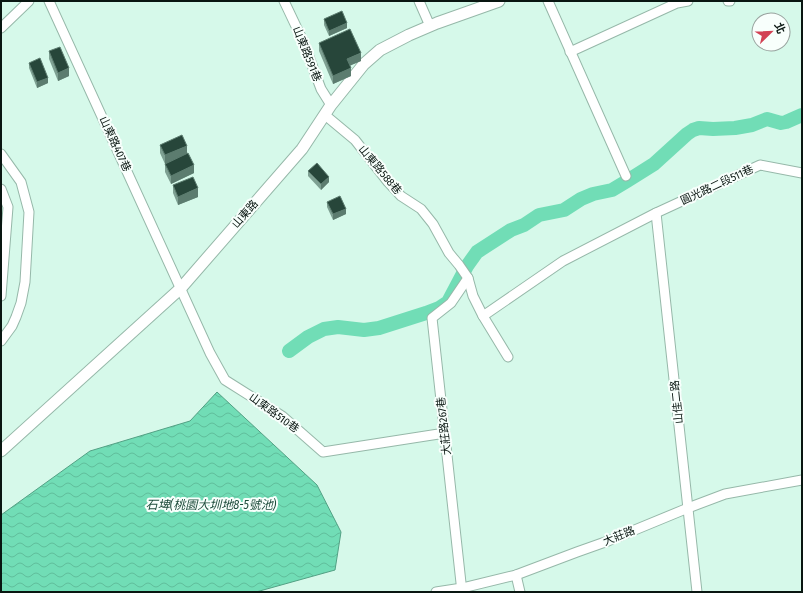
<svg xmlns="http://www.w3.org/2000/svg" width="803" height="593" font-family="'Fira Sans Condensed','Noto Sans TC',sans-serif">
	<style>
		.water { fill: url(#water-waves); stroke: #52a184 }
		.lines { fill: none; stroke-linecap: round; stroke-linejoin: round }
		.river { stroke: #71ddb6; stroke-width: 14 }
		.minor-casing { stroke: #96b8a9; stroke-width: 11 }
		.tertiary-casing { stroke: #96b8a9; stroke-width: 13 }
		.minor { stroke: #fff; stroke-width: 9 }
		.tertiary { stroke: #fff; stroke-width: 11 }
		.wall { fill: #7ea092 }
		.shaded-wall { fill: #5c7c6f }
		.building { fill: #27463a; stroke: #5c7c6f }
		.labels { text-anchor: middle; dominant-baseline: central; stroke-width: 4; stroke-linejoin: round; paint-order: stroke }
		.street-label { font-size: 11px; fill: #091611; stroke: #f8fffc }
		.water-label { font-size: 12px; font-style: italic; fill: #1d4c3b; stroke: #f8fffc }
	</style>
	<defs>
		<pattern id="water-waves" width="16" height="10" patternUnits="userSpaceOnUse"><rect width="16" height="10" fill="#71ddb6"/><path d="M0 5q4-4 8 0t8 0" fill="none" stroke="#60bd9b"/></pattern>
	</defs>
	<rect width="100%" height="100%" fill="#d6f9ea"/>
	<polygon class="water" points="217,392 317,485 341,532 335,570 256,592 1,592 1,515 90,451 190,421"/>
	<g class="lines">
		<polyline class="river" points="289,351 308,337 324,329 338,327 364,330 379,328 426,313 439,308 448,302 467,266 477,252 511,230 524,225 539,215 564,210 581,199 593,194 612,190 627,181 654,164 687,134 693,130 699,128 713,129 735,128 752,125 767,119 781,123 786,122 802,115"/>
		<g class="minor-casing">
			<g id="minor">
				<polyline points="49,1 210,353 225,380 282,416 323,452 445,433"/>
				<polyline points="284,1 303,41 321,89 331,105"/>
				<polyline points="419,1 430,26"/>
				<polyline points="548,1 626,176"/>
				<polyline points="728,1 730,1"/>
				<polyline points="1,28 29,1"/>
				<polyline points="570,52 677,3 688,1"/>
				<polyline points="325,115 355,140 388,182 401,196 421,209 433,224 449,253 459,265 468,278 473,296 483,316 508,357"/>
				<polyline points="1,154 21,182 29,212 25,282 21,303 16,317 12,326 1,341"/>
				<polyline points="1,189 8,207 1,296"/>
				<polyline points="656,213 697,592"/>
				<polyline points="483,316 563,261 656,213 760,165 802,173"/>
				<polyline points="516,575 520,592"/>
				<polyline points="436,592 462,588 516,575 577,552 608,541 688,508 725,494 802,480"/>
				<polyline points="462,592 432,318 451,303 468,278"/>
			</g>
		</g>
		<g class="tertiary-casing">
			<polyline id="tertiary" points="1,451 181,288 302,149 331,105 364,64 380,50 409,35 437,23 499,1"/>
		</g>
		<use href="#minor" class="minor"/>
		<use href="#tertiary" class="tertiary"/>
	</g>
	<g class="wall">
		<polygon points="324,19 347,28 329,36 324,25"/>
		<polygon points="319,43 361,61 350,65 351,76 333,84 319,51"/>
		<polygon points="49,51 69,76 58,81 49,59"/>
		<polygon points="29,63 48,83 37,88 29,68"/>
		<polygon points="160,145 187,154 194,173 171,184 165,172 165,164 186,154 165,164 160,153"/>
		<polygon points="308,171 329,182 321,190 308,176"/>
		<polygon points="173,185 198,197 178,205 173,193"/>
		<polygon points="327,202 346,214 333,220 327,207"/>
	</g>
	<g class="shaded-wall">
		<polygon points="347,23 347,28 329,36 329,31"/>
		<polygon points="361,53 361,61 347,67 347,59"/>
		<polygon points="69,68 69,76 58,81 58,73"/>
		<polygon points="351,68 351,76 333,84 333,76"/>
		<polygon points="48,78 48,83 37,88 37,82"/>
		<polygon points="187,146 187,154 165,164 165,155"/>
		<polygon points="194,165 194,173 171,184 171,176"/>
		<polygon points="329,177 329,182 321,190 321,184"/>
		<polygon points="198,188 198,197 178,205 178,197"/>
		<polygon points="346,209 346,214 333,220 333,214"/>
	</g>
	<g class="building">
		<polygon points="342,11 347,23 329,31 324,19"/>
		<polygon points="350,29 361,53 347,59 351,68 333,76 319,43"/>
		<polygon points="60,47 69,68 58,73 49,51"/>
		<polygon points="40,58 48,78 37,82 29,63"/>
		<polygon points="182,135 187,146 165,155 160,145"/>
		<polygon points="188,153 194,165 171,176 165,164"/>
		<polygon points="317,163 329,177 321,184 308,171"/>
		<polygon points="193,177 198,188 178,197 173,185"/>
		<polygon points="340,196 346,209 333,214 327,202"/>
	</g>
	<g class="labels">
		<g class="street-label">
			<text transform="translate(307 54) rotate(68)">山東路591巷</text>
			<text transform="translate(115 144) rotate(65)">山東路407巷</text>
			<text transform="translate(380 170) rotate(50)">山東路588巷</text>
			<text transform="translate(717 185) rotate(-25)">圓光路二段511巷</text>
			<text transform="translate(245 214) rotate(-49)">山東路</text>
			<text transform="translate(677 402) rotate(-96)">山佳二路</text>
			<text transform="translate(274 413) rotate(36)">山東路510巷</text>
			<text transform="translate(444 426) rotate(-96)">大莊路267巷</text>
			<text transform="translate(619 536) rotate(-22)">大莊路</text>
		</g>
		<g class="water-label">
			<text x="211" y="505">石埤(桃園大圳地8-5號池)</text>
		</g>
	</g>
	<rect width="803" height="593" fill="none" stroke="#091611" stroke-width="4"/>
	<g transform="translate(771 32) rotate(67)"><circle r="19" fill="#f8fffc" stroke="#98a29e"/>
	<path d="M0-3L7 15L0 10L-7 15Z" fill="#d24154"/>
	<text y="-6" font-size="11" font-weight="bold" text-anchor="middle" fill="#091611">北</text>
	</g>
</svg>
